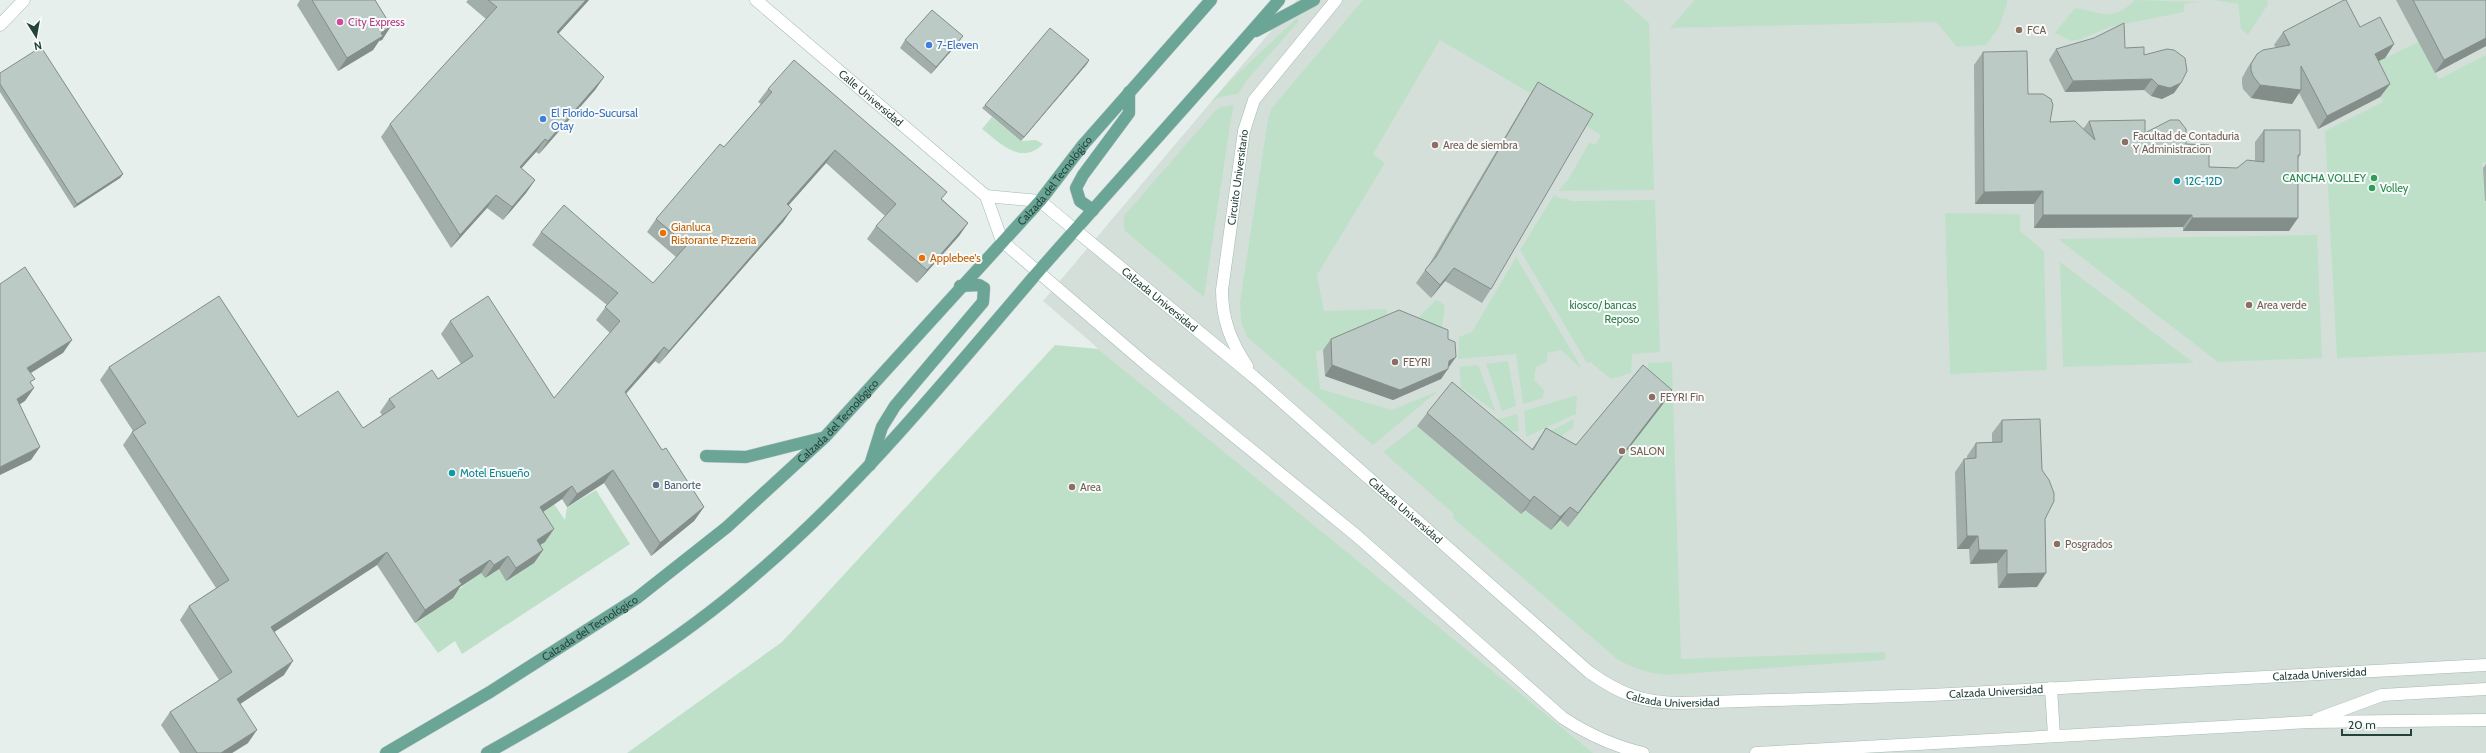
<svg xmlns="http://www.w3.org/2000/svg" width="2486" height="753" font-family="Cabin,sans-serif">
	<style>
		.built { fill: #d4dfda }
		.green { fill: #bfe0c8 }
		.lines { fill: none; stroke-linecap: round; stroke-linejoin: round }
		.secondary-casing { stroke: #a4bbb3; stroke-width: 13 }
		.primary-casing { stroke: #c2cac8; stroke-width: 13 }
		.secondary { stroke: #fff; stroke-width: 12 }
		.primary { stroke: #6aa596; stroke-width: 12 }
		.wall { fill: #a1aea9 }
		.shaded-wall { fill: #838d89 }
		.building { fill: #bbcac4; stroke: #838d89 }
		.hotel-dot { fill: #d1479c; stroke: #f7fbf9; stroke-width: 1.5 }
		.education-dot { fill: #8d6e63; stroke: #f7fbf9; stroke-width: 1.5 }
		.shop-dot { fill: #3f7fe0; stroke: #f7fbf9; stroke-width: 1.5 }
		.leisure-dot { fill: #2e9e5b; stroke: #f7fbf9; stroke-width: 1.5 }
		.culture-dot { fill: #0f9aa8; stroke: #f7fbf9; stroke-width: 1.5 }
		.food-dot { fill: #e8710a; stroke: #f7fbf9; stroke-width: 1.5 }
		.service-dot { fill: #5c6f8a; stroke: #f7fbf9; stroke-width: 1.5 }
		.labels { text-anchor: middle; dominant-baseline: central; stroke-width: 4; stroke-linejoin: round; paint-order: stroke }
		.hotel-label { font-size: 11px; fill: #b23c85; stroke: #f7fbf9; text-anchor: start }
		.education-label { font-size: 11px; fill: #785e54; stroke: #f7fbf9; text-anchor: start }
		.shop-label { font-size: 11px; fill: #366cbe; stroke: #f7fbf9; text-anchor: start }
		.street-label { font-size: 11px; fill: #24423a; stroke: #f7fbf9 }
		.leisure-label { font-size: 11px; fill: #27864d; stroke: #f7fbf9; text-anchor: end }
		.culture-label { font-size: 11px; fill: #0d838f; stroke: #f7fbf9; text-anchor: start }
		.food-label { font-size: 11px; fill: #c56008; stroke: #f7fbf9; text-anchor: start }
		.park-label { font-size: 11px; fill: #2d7a4b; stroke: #f7fbf9 }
		.service-label { font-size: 11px; fill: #4e5e75; stroke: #f7fbf9; text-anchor: start }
	</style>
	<rect width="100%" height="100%" fill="#e6efeb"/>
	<polygon class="built" points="1297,0 2486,0 2486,753 1309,753 1202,451 1092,343 1043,301"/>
	<g class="green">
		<polygon points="1363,0 1623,0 1649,23 1654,190 1558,191 1568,180 1589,143 1596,144 1601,135 1440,40 1373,154 1385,163 1317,275 1324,311 1386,309 1389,323 1316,352 1320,389 1392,410 1438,391 1373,445 1247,337 1241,322 1240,302 1268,119 1271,109"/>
		<polygon points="1695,0 2007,0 2007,4 1999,27 1986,45 1957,47 1936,22 1670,28"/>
		<path d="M2135,0l64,2 -15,2v8l-74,15 -29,12 -10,2 -16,-8 20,-25c26,4 37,15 60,-8z"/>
		<polygon points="2213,0 2267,0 2268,4 2248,35 2241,29 2238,4"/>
		<polygon points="1297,18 1299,21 1248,79 1238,94 1220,97 1212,101 1228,83"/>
		<polygon points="2418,42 2439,79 2486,55 2486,162 2482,163 2486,201 2486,352 2337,358 2325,131 2383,102 2365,68"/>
		<polygon points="1234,105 1230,125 1204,297 1124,230 1124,216 1215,111 1221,107"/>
		<path d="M992,117l29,24 15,-1 7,4c-22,22 -43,-1 -61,-15z"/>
		<polygon points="1554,195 1561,199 1567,198 1571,201 1655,200 1660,352 1632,354 1631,373 1611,379 1590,362 1587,363 1520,250"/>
		<polygon points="1945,213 2020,214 2020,231 2044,251 2047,370 1950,374"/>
		<polygon points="2317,235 2322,358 2218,362 2058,239"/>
		<polygon points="1516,257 1581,367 1579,367 1561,350 1547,353 1547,362 1536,367 1534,380 1544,390 1543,398 1523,404 1516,354 1458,359 1459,337 1472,332"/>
		<polygon points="2060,262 2194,363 2063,367"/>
		<polygon points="1436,300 1445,305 1441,334 1413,323"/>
		<polygon points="1055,345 1098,349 1593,753 627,753 782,642"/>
		<polygon points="1508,361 1516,406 1502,411 1486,364"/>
		<path d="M1672,362l9,297 204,-7v8l-219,15c-19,-2 -33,-7 -49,-16l-164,-141 1,-4 -71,-62 34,-26 103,88 5,-4 26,20 9,-10 9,7 79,-153v-11z"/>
		<polygon points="1478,365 1496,412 1461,388 1459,367"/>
		<polygon points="1577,395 1576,414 1526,437 1524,411"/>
		<polygon points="1517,414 1519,431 1488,433 1478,425"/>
		<polygon points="1574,419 1573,428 1548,445 1537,438"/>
		<path d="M596,490l34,54 -168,110 -7,-13 -17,12 -22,-30c24,-15 40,-34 65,-50l4,5 14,-9 31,-49 24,-16 11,16 2,-13z"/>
	</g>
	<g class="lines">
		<g class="secondary-casing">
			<g id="secondary">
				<path id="s1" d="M756,0l230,196 16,45 145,124 210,171 206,182c26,17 50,28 80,35"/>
				<polyline points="0,25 24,0"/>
				<path id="s2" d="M986,196l54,5 17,14 197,162 335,295c31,22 54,31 92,31l250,-8 555,-30"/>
				<path id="s3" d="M1247,366c-16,-24 -25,-46 -25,-76l22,-159 10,-31 82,-100"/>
				<polyline points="2051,688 2054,736"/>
				<polyline points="2317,719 2382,695 2486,689"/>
				<polyline points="1756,753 2309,722 2486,720"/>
			</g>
		</g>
		<g class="primary-casing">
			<g id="primary">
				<polyline points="1256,31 1314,0"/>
				<polyline points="1093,210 1080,201 1076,188 1083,175 1129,113 1129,92"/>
				<polyline points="706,456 746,457 822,438"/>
				<polyline points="870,465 882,427 895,406 983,302 984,288 979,285 960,286"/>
				<path id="s4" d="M386,753l104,-61 147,-94 90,-71 98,-90 215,-236 43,-56 128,-145"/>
				<path d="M487,753c93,-52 187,-107 267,-177 106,-90 193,-198 283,-303 80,-91 162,-181 242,-273"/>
			</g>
		</g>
		<use href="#secondary" class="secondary"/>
		<use href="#primary" class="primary"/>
	</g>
	<g class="wall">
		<polygon points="300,0 375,0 391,26 382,40 379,41 373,50 338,71 297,5"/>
		<polygon points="468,0 589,0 558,34 604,77 595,90 539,154 536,152 521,168 535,180 526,193 503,220 487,208 451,248 381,137 390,124 486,19 466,2"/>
		<polygon points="2396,0 2486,0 2486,46 2435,73"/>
		<polygon points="2360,27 2394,44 2385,58 2378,61 2390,84 2380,97 2318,129 2299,93 2292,104 2251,98 2243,89 2242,84 2242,78 2248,67 2257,54 2276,48 2274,45 2283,32"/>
		<polygon points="905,40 958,43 931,74 900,48"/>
		<polygon points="2125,48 2144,55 2181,83 2174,93 2162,99 2151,96 2144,90 2065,92 2049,60 2056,49"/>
		<polygon points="1983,52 2028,94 2050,122 2083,129 2089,121 2145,133 2186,144 2209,167 2237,168 2255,161 2255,142 2264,130 2300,155 2298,159 2289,231 2183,231 2183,227 2034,228 2034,204 1975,204 1974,65"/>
		<polygon points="1089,60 1021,141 982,108 985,105"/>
		<polygon points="0,73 123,174 120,178 74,208 0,92"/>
		<polygon points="1538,82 1491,289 1482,303 1445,281 1431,298 1416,283 1430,263 1529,96"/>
		<polygon points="768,89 942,199 968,223 959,236 917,283 867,239 876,226 885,216 826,163 789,205 792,209 783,222 659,364 655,361 626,394 662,450 704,507 694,521 651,556 604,483 567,507 562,499 543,512 545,542 540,545 543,550 534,563 506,581 499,569 485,578 481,573 460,587 453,598 415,623 377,565 274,632 284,675 240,704 248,743 232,753 180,753 161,725 170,712 219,680 180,620 189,606 216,588 123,445 132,432 133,431 100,380 109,367 298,417 363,428 382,415 380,412 389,399 438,379 461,364 441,334 450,321 554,398 610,333 596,320 607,305 532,245 541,232 653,283 676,257 647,232 656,219 724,147 761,104 758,102"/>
		<polygon points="2486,164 2486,201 2485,201 2483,168"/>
		<polygon points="1331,339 1448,368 1441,379 1393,400 1325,376 1323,350"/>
		<polygon points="1672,390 1663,404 1568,527 1560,520 1551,530 1525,510 1521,514 1417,426 1427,413 1532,449 1546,428 1576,445"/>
		<polygon points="2002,420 2042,470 2045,519 2037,587 1998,588 1997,563 1970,564 1969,549 1957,549 1955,472 1964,459 1967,459 1967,456 1976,443 1992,442 1992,433"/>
	</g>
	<g class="shaded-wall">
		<polygon points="586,0 589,0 548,45 557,32"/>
		<polygon points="391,26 382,40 379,41 373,50 338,71 347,58 381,33"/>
		<polygon points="963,36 958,43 931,74 936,67"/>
		<polygon points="2486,38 2486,46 2435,73 2444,60"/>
		<polygon points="2394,44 2385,58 2365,68 2375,54"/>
		<polygon points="1089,60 1087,64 1021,141 1024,137"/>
		<polygon points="604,77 595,90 539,154 548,141"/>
		<polygon points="2152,79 2144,90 2065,92 2073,81"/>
		<polygon points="2181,83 2174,93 2162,99 2151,96 2158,85"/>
		<polygon points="2390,84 2380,97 2318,129 2327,116"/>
		<polygon points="2260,85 2301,90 2292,104 2251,98"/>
		<polygon points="545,139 536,152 511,180 520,167"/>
		<polygon points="835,150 826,163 778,217 787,204"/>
		<polygon points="123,174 120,178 74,208 77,204"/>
		<polygon points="535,180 526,193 503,220 512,207"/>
		<polygon points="2043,191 2034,204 1975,204 1984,192"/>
		<polygon points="496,195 487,208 451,248 460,235"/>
		<polygon points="792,209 783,222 659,364 669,351"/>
		<polygon points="2043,215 2192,215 2183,227 2034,228"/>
		<polygon points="2192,218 2298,218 2289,231 2183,231"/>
		<polygon points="968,223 959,236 917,283 927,270"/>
		<polygon points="1454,268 1445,281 1431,298 1440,285"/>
		<polygon points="72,340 63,353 18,381 27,368"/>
		<polygon points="664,347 655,361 615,405 625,392"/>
		<polygon points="1456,357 1449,367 1449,361"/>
		<polygon points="1332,365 1448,369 1441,379 1393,400 1325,376"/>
		<polygon points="34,388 25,401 8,412 17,399"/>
		<polygon points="1672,390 1663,404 1568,527 1578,513"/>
		<polygon points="40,447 31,460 0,475 0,467"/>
		<polygon points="613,470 604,483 567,507 577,494"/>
		<polygon points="572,486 562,499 531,520 540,507"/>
		<polygon points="1534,496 1525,510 1521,514 1530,501"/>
		<polygon points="704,507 694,521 651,556 660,543"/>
		<polygon points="1570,507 1560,520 1551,530 1560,517"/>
		<polygon points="554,529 545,542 527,553 537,540"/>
		<polygon points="1967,536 1978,536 1969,549 1957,549"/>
		<polygon points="543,550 534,563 506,581 516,568"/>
		<polygon points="1979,550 2007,550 1997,563 1970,564"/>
		<polygon points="387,552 377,565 262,640 271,627"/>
		<polygon points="508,556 499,569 485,578 494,565"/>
		<polygon points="490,560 481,573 460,587 453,598 415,623 425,610 459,580"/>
		<polygon points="2046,573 2037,587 1998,588 2007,574"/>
		<polygon points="293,661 284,675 228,712 237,699"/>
		<polygon points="257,730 248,743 232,753 221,753"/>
	</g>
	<g class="building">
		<polygon points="312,0 375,0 391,26 381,33 383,36 347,58"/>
		<polygon points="488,0 586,0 557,32 604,77 548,141 545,139 520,167 535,180 512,207 496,195 460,235 390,124 497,7"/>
		<polygon points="2344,0 2346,0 2360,27 2380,17 2394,44 2375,54 2390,84 2327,116 2301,66 2301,90 2260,85 2253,76 2251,70 2251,64 2257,54 2263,50 2290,45 2283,32"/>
		<polygon points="2413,0 2486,0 2486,38 2444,60"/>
		<polygon points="932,10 963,36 936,67 905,40"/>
		<polygon points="2124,23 2125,48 2144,47 2144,55 2167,49 2174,50 2185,58 2187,71 2181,83 2170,88 2158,85 2152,79 2073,81 2056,49 2094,38"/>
		<polygon points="1050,28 1089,60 1024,137 985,105"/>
		<polygon points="41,47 123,174 77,204 0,84 0,73"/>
		<polygon points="2027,51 2028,94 2043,94 2051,99 2053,105 2050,122 2075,121 2095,140 2089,121 2145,120 2145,133 2170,120 2179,120 2186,129 2186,144 2209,145 2209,167 2237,168 2247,160 2264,162 2264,130 2300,130 2300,155 2298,155 2298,218 2192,218 2192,215 2043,215 2043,191 1984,192 1983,52"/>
		<polygon points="794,60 947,192 941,199 968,223 927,270 876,226 896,204 835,150 787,204 792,209 669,351 664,347 625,392 662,450 666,448 704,507 660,543 613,470 577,494 572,486 540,507 554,529 537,540 543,550 516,568 508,556 494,565 490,560 459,580 462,584 425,610 387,552 271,627 293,661 237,699 257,730 221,753 197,753 170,712 232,672 189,606 229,580 132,432 146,423 109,367 219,296 298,417 338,391 363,428 395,407 389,399 432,370 438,379 473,356 450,321 488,296 554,398 620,321 605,307 618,293 541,232 564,205 653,283 687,245 656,219 720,144 724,147 772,92 768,89"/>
		<polygon points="1538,82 1593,114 1491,289 1454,268 1440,285 1425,270 1436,257"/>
		<polygon points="25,267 72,340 27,368 35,379 30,382 34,388 17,399 40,447 0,467 0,284"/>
		<polygon points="1399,310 1448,330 1448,339 1455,342 1456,357 1449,361 1448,369 1400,390 1332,365 1331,339"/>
		<polygon points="1643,365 1672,390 1578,513 1570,507 1560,517 1534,496 1530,501 1427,413 1452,382 1533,450 1546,428 1576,445"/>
		<polygon points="2040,419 2042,470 2049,480 2054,493 2054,501 2045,519 2046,573 2007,574 2007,550 1979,550 1978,536 1967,536 1964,459 1976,458 1976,443 2002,442 2002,420"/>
	</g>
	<circle class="hotel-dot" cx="340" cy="22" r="4"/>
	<g class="education-dot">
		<circle cx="2019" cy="30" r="4"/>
		<circle cx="2125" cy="142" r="4"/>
		<circle cx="1435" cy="145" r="4"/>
		<circle cx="2249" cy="305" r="4"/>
		<circle cx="1395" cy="362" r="4"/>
		<circle cx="1652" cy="397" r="4"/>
		<circle cx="1622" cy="451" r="4"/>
		<circle cx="1072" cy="487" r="4"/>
		<circle cx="2057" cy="544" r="4"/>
	</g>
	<g class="shop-dot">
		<circle cx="929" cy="45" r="4"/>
		<circle cx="543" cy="119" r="4"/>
	</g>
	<g class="leisure-dot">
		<circle cx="2374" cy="178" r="4"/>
		<circle cx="2372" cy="188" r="4"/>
	</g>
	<g class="culture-dot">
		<circle cx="2177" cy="181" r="4"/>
		<circle cx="452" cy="473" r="4"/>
	</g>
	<g class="food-dot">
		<circle cx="663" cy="233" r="4"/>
		<circle cx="922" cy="258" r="4"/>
	</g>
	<circle class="service-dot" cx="656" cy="485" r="4"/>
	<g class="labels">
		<g class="hotel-label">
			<text x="348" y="22">City Express</text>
		</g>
		<g class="education-label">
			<text x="2027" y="30">FCA</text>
			<text x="2133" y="136">Facultad de Contaduria<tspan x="2133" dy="13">Y Administracion</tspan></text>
			<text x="1443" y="145">Area de siembra</text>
			<text x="2257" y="305">Area verde</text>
			<text x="1403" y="362">FEYRI</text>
			<text x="1660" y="397">FEYRI Fin</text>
			<text x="1630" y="451">SALON</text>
			<text x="1080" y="487">Area</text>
			<text x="2065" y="544">Posgrados</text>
		</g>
		<g class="shop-label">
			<text x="937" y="45">7-Eleven</text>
			<text x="551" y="113">El Florido-Sucursal<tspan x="551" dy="13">Otay</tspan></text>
		</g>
		<g class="street-label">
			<text stroke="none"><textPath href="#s1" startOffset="151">Calle Universidad</textPath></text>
			<text stroke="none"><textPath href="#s3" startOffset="195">Circuito Universitario</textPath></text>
			<text stroke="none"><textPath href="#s4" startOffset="887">Calzada del Tecnológico</textPath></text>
			<text stroke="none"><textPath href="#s2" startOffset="209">Calzada Universidad</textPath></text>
			<text stroke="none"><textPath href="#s4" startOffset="563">Calzada del Tecnológico</textPath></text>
			<text stroke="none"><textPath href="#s2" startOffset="533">Calzada Universidad</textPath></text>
			<text stroke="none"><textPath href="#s4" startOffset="239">Calzada del Tecnológico</textPath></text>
			<text stroke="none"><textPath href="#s2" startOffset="1516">Calzada Universidad</textPath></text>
			<text stroke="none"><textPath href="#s2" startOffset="1192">Calzada Universidad</textPath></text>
			<text stroke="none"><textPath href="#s2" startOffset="868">Calzada Universidad</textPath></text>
		</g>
		<g class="leisure-label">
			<text x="2366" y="178">CANCHA VOLLEY</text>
			<text x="2380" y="188" text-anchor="start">Volley</text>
		</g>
		<g class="culture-label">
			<text x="2185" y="181">12C-12D</text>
			<text x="460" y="473">Motel Ensueño</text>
		</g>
		<g class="food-label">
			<text x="671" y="227">Gianluca<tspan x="671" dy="13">Ristorante Pizzeria</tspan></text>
			<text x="930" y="258">Applebee's</text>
		</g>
		<g class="park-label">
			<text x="1603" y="305">kiosco/ bancas</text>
			<text x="1622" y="319">Reposo</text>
		</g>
		<g class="service-label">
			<text x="664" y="485">Banorte</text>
		</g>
	</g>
	<g transform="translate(36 36) rotate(169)" stroke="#f7fbf9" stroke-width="3" paint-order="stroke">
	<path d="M0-3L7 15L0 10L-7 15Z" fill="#24423a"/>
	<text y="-6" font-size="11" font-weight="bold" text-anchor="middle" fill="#24423a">N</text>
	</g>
	<path d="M2342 729v6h69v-6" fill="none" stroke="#24423a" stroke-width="2"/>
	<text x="2348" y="729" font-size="12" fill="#24423a" stroke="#f7fbf9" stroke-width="3" paint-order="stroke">20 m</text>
</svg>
